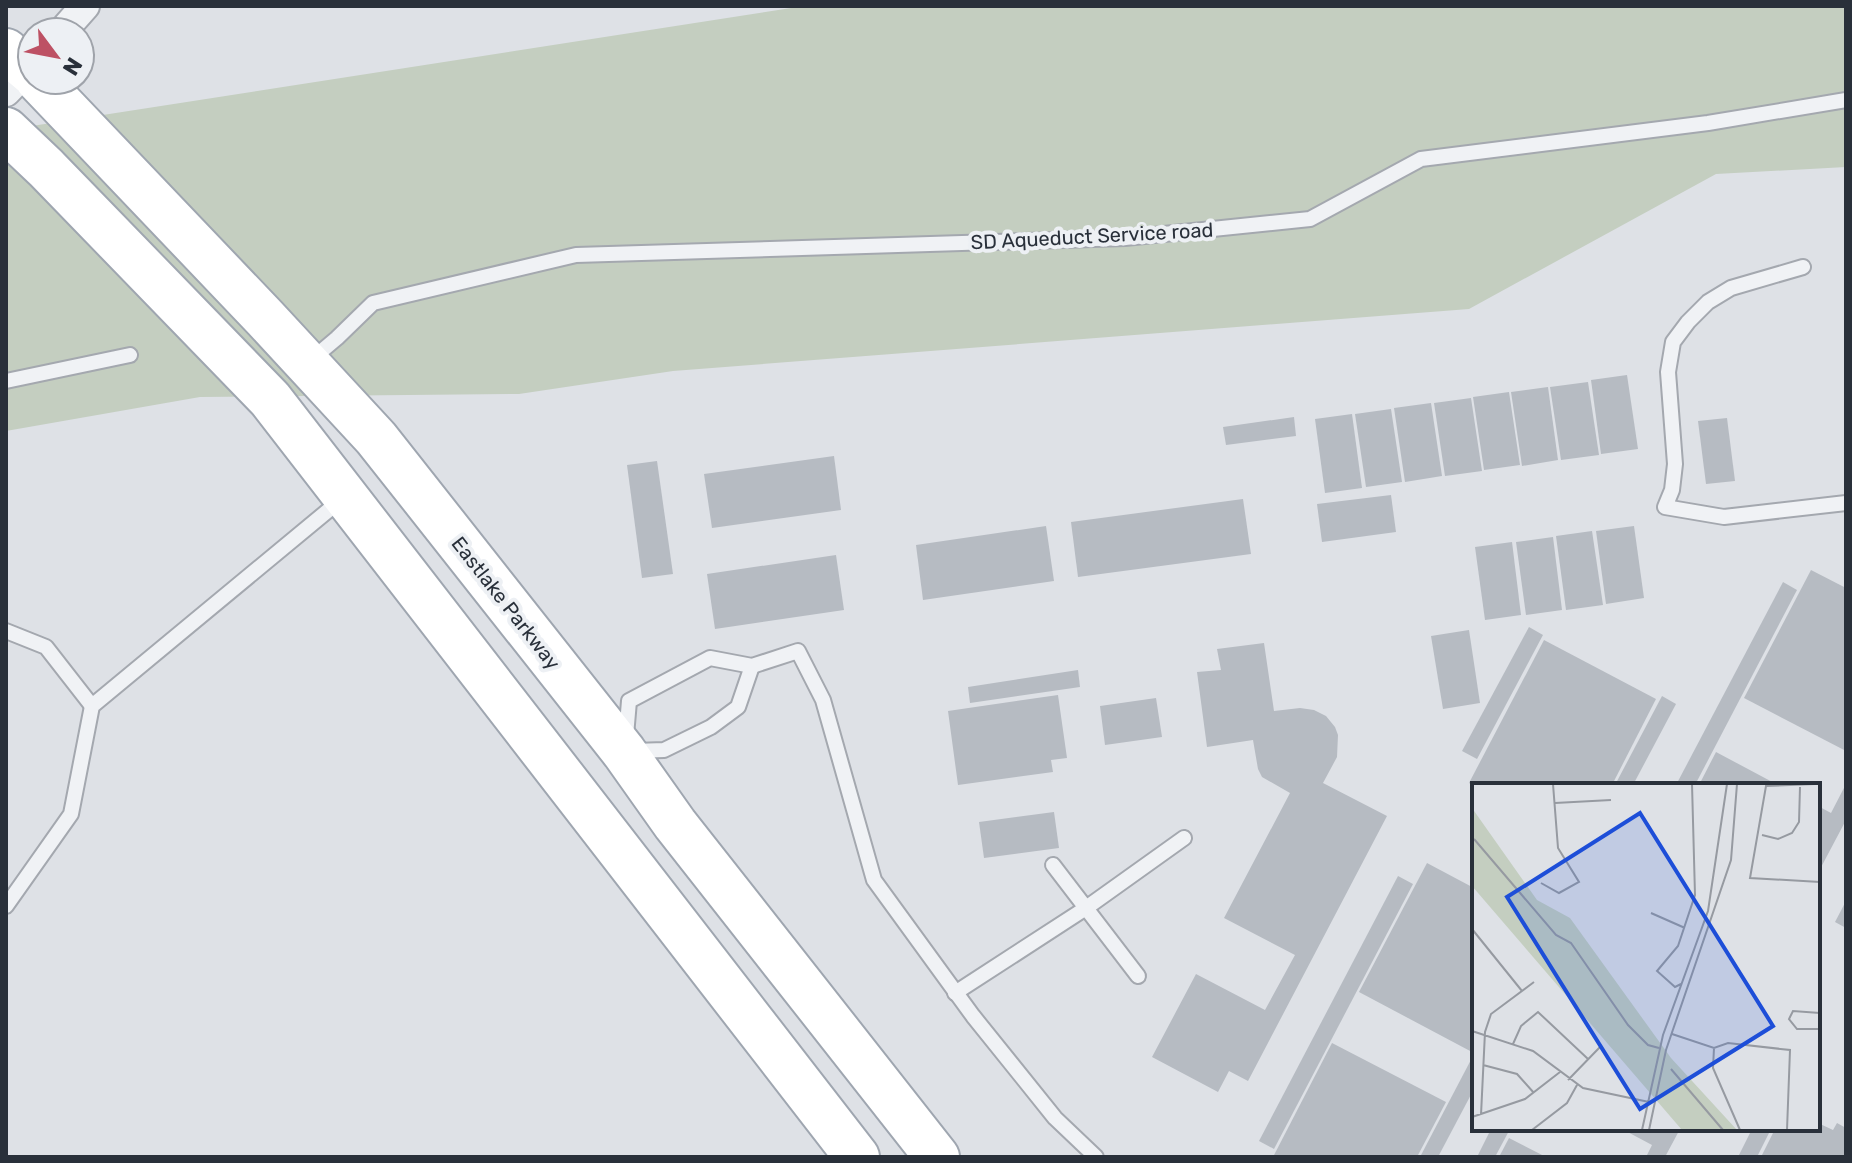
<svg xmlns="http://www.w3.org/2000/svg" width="1852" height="1163" font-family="Rubik,sans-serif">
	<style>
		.green { fill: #c4cec0 }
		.building { fill: #b6bbc2 }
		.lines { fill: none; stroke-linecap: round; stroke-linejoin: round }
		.service-casing { stroke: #a4a8af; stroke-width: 18 }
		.minor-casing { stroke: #a4a8af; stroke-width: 32 }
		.primary-casing { stroke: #9fa6b0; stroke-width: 48 }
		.service { stroke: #f0f2f5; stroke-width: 14 }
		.minor { stroke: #f0f2f5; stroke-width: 28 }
		.primary { stroke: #fff; stroke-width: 44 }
		.labels { text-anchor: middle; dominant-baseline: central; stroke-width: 8; stroke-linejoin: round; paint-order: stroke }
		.street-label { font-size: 20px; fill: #29303a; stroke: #edf0f4 }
		.inset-road { fill: none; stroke: #969aa1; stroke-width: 2 }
		.view { fill: #1d4ed8; fill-opacity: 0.15; stroke: #1d4ed8; stroke-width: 4 }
		.inset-edge { fill: none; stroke: #29303a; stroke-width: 4 }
	</style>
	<rect width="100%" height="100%" fill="#dee1e6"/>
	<polygon class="green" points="804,6 1846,6 1846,167 1716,174 1469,309 673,371 519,394 200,397 6,431 6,130"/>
	<g class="building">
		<polygon points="1627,375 1638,449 1601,454 1591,380"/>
		<polygon points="1588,382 1599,455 1561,460 1550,387"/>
		<polygon points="1548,387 1558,460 1522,466 1511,392"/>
		<polygon points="1509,392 1520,465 1484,470 1473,397"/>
		<polygon points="1471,398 1482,471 1445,476 1434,403"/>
		<polygon points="1431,403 1442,476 1405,482 1394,408"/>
		<polygon points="1391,409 1402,482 1366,487 1355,414"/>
		<polygon points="1352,414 1362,488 1325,493 1315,419"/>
		<polygon points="1294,417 1296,436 1226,445 1223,427"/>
		<polygon points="1727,418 1735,481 1706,484 1698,421"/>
		<polygon points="834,456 841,510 712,528 704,474"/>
		<polygon points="657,461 673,574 642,578 627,465"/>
		<polygon points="1391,495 1396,532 1322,542 1317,504"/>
		<polygon points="1243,499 1251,554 1078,577 1071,522"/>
		<polygon points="1046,526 1054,581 923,600 916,545"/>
		<polygon points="1634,526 1644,598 1606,604 1596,531"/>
		<polygon points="1592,531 1603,605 1566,610 1556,536"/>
		<polygon points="1553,537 1562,610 1526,615 1516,542"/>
		<polygon points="1512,542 1521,615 1485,620 1475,547"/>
		<polygon points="836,555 844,610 715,629 707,574"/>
		<polygon points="1811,570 1846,588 1846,751 1744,698"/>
		<polygon points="1783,582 1797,590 1695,785 1676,785"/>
		<polygon points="1529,627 1543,635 1477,759 1462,751"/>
		<polygon points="1469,630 1480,703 1443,709 1431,636"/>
		<polygon points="1544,640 1656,699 1612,785 1472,785 1469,783"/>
		<polygon points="1264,643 1274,711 1300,708 1314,710 1326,716 1335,727 1338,735 1337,757 1323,783 1387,816 1248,1081 1229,1071 1218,1092 1152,1057 1196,974 1265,1010 1295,955 1224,918 1290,793 1262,777 1258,769 1253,740 1207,747 1197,672 1221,670 1217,649"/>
		<polygon points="1078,670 1080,687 970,703 968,687"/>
		<polygon points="1058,695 1067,758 1051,760 1053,772 958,785 948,711"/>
		<polygon points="1662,696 1676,704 1633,785 1615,785"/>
		<polygon points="1156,698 1162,737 1105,745 1100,706"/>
		<polygon points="1716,752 1778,785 1699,785"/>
		<polygon points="1846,784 1846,820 1818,873 1818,806 1831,813"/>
		<polygon points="1054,812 1059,848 984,858 979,822"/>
		<polygon points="1427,863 1474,888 1474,1049 1472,1052 1359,992"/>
		<polygon points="1398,876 1413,884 1274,1149 1259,1141"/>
		<polygon points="1846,901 1846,928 1835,922"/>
		<polygon points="1332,1043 1446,1102 1417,1157 1273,1157"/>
		<polygon points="1474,1054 1474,1089 1438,1157 1420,1157"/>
		<polygon points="1818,1123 1833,1130 1837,1123 1846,1128 1846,1157 1761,1157 1775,1129 1818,1129"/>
		<polygon points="1491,1129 1510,1129 1495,1157 1477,1157"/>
		<polygon points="1622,1129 1680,1129 1665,1157 1646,1157 1652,1145"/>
		<polygon points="1752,1129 1771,1129 1757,1157 1738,1157"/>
		<polygon points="1509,1138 1546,1157 1499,1157"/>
	</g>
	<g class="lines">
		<g class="service-casing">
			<g id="service">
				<polyline points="1803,267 1731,288 1708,302 1688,322 1673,342 1668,372 1675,464 1672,490 1665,507 1724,517 1846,503"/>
				<polyline points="311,360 337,338 373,303 576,255 1125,238 1310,219 1421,159 1708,123 1846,100"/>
				<polyline points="6,381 130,355"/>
				<polyline points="6,631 46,647 92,706"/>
				<polyline points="626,736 629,701 710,658 752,666 798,651 823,700 874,880 973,1016 1055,1118 1096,1157"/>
				<polyline points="634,751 664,750 711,727 738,707 752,666"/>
				<polyline points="1053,865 1138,976"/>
				<polyline points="6,906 71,814 92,706 342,499"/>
				<polyline points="955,993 1086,908 1184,838"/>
			</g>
		</g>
		<g class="minor-casing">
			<g id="minor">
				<polyline points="62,32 85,6"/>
				<polyline points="6,92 32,65"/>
			</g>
		</g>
		<g class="primary-casing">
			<g id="primary">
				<polyline points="6,51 32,73"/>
				<polyline points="38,80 265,318 376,438 624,752 675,824 937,1157"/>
				<polyline points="6,130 46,168 270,399 857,1157"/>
			</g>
		</g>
		<use href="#service" class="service"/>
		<use href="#minor" class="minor"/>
		<use href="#primary" class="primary"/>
	</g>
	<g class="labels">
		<g class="street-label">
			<text transform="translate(1092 236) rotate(-3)">SD Aqueduct Service road</text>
			<text transform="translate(506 603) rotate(52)">Eastlake Parkway</text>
		</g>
	</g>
	<g transform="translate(1472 783)">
		<rect width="348" height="348" fill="#dee1e6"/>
		<path d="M0,25l65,92 33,18 101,140 66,72h-55l-210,-244z" fill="#c4cec0"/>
		<path class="inset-road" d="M343,1l-49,2 -16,92 70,4M83,20l56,-3M290,52l16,4 14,-6 7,-11 1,-35M2,56l82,96 15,8 57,82 20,20 11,3M69,100l18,10 20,-11 -21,-34 -5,-64M179,130l34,15M0,146l50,62M209,201l-6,3 -18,-16 21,-25 17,-51 -3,-111M348,230l-27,-2 -4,8 8,10h23M0,248l61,20 50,37 66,14M200,251l42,14 14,-5 62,7 -3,80M41,261l8,-18 17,-14 50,47M242,265l-1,20 27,62M11,282l34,9 17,19M199,286l52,61M96,297l33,-34M9,332l4,-83 6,-18 43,-32M0,334l53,-18 35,-27M60,347l35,-27 10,-18M170,347l21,-95 45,-124 19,-127M177,347l17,-80 65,-190 6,-76"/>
		<path class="view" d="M168,30l133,213 -133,83 -133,-212z"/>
		<rect width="348" height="348" class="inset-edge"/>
	</g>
	<rect width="1852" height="1163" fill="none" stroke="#29303a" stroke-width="16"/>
	<g transform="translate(56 56) rotate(122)"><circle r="38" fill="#edf0f4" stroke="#9fa3aa" stroke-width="2"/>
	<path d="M0-6L14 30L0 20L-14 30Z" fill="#bd5164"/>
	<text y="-12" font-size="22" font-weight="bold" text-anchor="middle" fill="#29303a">N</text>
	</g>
</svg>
